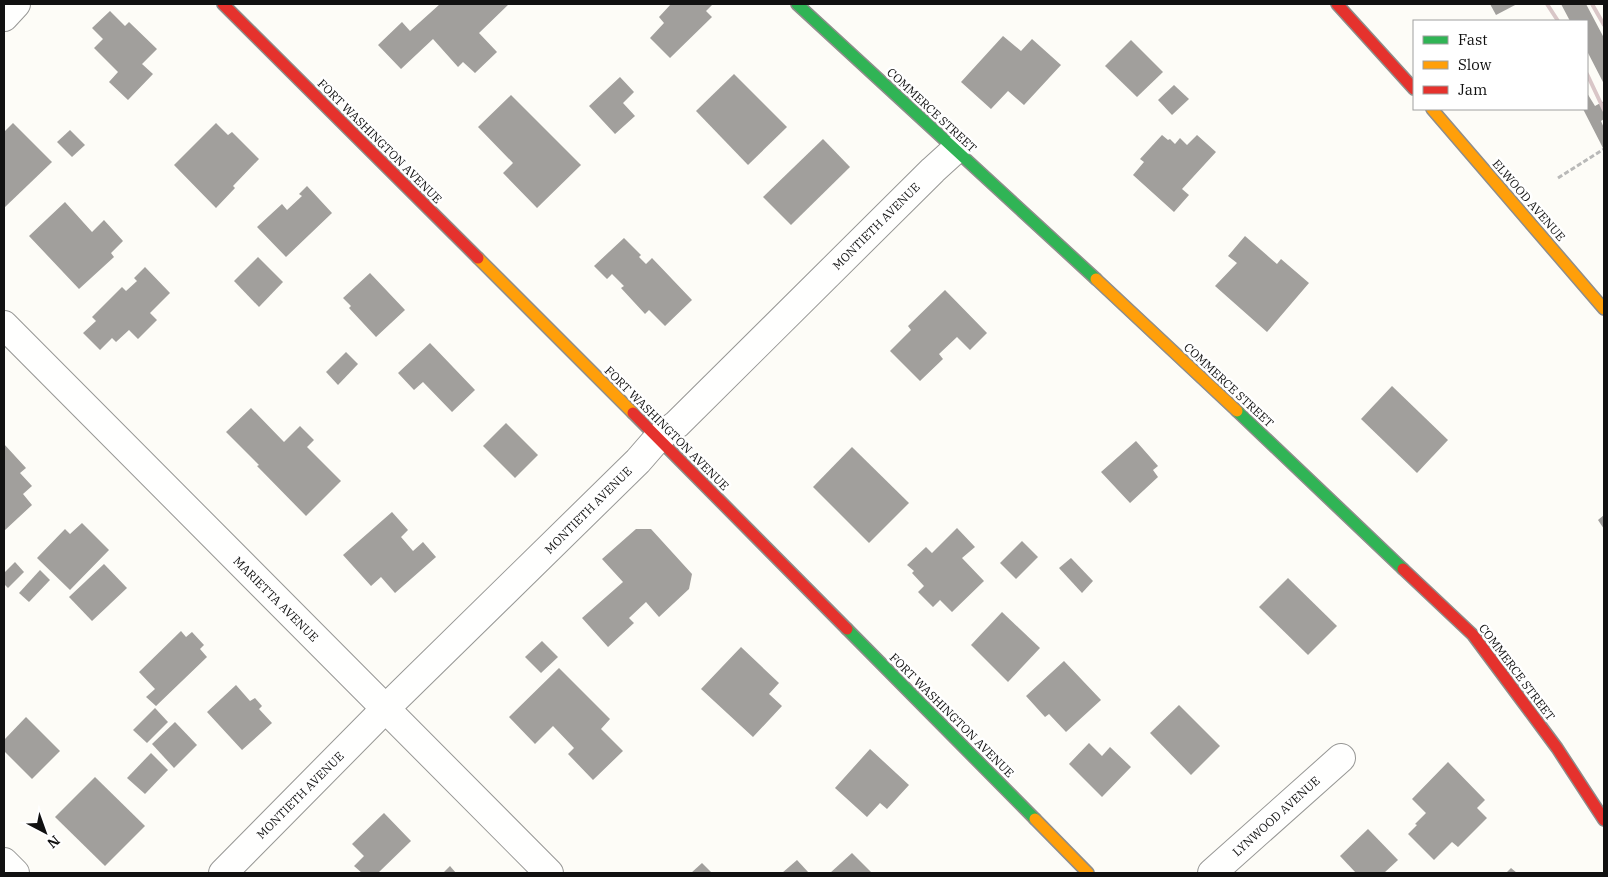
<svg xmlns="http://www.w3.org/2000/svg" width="1608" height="877" font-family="'IBM Plex Serif',serif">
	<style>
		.building { fill: #a19f9c }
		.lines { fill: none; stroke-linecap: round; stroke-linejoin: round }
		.street-casing { stroke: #979795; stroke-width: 30 }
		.fast-casing { stroke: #8e8d8b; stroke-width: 14 }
		.slow-casing { stroke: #8e8d8b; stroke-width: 14 }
		.jam-casing { stroke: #8e8d8b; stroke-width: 14 }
		.path { stroke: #b9b9b8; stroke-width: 3; stroke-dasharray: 5 2.5; stroke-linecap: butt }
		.street { stroke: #fffffe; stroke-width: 28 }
		.fast { stroke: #30b455; stroke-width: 11 }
		.slow { stroke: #ff9f0a; stroke-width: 11 }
		.jam { stroke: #e5322d; stroke-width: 11 }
		.rail { stroke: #d9c6c7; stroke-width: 4 }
		.labels { text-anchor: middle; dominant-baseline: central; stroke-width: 5; stroke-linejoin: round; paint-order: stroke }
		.street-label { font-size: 12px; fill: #111; stroke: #fff }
	</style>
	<rect width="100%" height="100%" fill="#fdfcf7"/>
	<g class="building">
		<polygon points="440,4 509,4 479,33 497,52 475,73 463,62 458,67 433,39 401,69 378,45 402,22 410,31"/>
		<polygon points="671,4 711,4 712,5 706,11 712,17 670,58 650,38 664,23 659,17"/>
		<polygon points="1490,4 1517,4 1496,15"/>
		<polygon points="1561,4 1586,4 1604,38 1604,84 1587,51 1587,21 1570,21"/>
		<polygon points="110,11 125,26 129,22 157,49 142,64 153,74 128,100 109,82 118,72 94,48 103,39 92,28"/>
		<polygon points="1003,36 1021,51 1032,39 1061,65 1024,105 1008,91 991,109 961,82"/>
		<polygon points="1131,40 1163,72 1137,97 1105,66"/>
		<polygon points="734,74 787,127 748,165 696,111"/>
		<polygon points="620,77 634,92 623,103 635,116 615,134 589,106"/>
		<polygon points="1174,85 1189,99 1172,115 1158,100"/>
		<polygon points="1587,93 1595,106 1604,101 1604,119 1601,121 1604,128 1604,150 1583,109 1587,109"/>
		<polygon points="511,95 581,165 537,208 503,173 513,163 478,127"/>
		<polygon points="13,123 52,162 4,208 4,132"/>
		<polygon points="216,123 228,135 232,132 259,159 233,186 235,188 216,208 174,165"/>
		<polygon points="70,130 85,145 72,157 57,142"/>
		<polygon points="1162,135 1168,140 1170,139 1175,144 1180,138 1187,145 1197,135 1216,152 1182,189 1189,195 1174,212 1133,175 1144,162 1140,159"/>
		<polygon points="823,139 850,167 791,225 763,197"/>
		<polygon points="307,186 332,213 286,257 257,227 282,204 287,210 302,196 299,194"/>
		<polygon points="65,202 92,232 104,220 123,241 111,253 114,257 79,289 29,236"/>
		<polygon points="1245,236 1277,264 1281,259 1309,283 1267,332 1215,286 1237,263 1228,256"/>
		<polygon points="624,238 641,255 639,257 646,264 652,258 692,300 665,326 649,310 645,314 621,288 624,286 612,274 607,279 594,266"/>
		<polygon points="258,257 283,282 259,307 234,281"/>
		<polygon points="145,267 170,293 150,313 157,320 138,339 129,330 116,342 112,338 100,350 83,333 96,321 92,317 122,287 126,291 137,281 134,278"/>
		<polygon points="370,273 405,310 376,337 349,308 351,306 343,298"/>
		<polygon points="945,290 987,333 970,350 957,337 939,354 943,359 920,381 890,351 911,330 908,326"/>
		<polygon points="430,343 475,390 452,412 423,382 414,390 398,373"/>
		<polygon points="346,352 358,364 338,385 326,372"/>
		<polygon points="1392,386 1448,440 1417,473 1361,419"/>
		<polygon points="251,408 284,442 300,426 314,440 307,447 341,481 306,516 257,466 259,465 226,432"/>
		<polygon points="506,423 538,455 515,478 483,446"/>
		<polygon points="1136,441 1158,466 1153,470 1158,477 1130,503 1101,472"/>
		<polygon points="4,444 26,468 20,473 32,486 23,494 32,505 4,531"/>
		<polygon points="852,447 909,503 869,543 813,487"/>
		<polygon points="392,512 408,530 401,537 413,551 423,542 436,557 395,593 381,577 371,586 343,555"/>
		<polygon points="1604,515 1604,529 1598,520"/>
		<polygon points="82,523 109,550 70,590 37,558 65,529 70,534"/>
		<polygon points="957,528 975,547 962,558 984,581 952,612 940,600 933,607 918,592 924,586 912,573 914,571 907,565 926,547 932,553"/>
		<polygon points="636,529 651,529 692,574 689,589 659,617 646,602 629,618 634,623 608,647 582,618 623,582 602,559"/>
		<polygon points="1022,541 1038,557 1016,579 1000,563"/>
		<polygon points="1071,558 1093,581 1082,593 1059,568"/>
		<polygon points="15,562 24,572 8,588 4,584 4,573"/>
		<polygon points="104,564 127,588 92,621 69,597"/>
		<polygon points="40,570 50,580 29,602 19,593"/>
		<polygon points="1288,578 1337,626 1308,655 1259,607"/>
		<polygon points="1002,612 1040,648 1008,682 971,645"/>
		<polygon points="181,631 186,637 192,632 204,645 200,649 207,657 156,706 146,697 155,689 139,672"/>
		<polygon points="542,641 558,657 541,673 525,657"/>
		<polygon points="741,647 779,683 769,694 782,706 753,737 701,689"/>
		<polygon points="1064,661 1101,700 1066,732 1049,714 1045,717 1026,696"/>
		<polygon points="559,668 610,719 601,729 623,751 593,780 568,754 574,748 553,726 535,744 509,717"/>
		<polygon points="236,685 250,701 255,698 262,706 259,709 272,723 242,750 207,712"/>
		<polygon points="1179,705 1220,746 1191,775 1150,733"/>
		<polygon points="155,708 168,722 147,743 133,730"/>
		<polygon points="26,717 60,751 32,779 4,751 4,740"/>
		<polygon points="175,722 197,745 174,768 152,744"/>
		<polygon points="1089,743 1102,756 1110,747 1131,767 1102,797 1069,764"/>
		<polygon points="870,749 909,785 887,809 880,803 867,817 835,788"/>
		<polygon points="151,753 168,770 145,794 127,778"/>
		<polygon points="1448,762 1485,800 1477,808 1487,818 1458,847 1452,842 1434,860 1408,834 1417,825 1415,824 1426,813 1412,799"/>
		<polygon points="95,777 145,826 105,866 55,817"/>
		<polygon points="384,813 411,841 378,873 362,873 354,866 364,856 352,844"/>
		<polygon points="1368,829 1398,860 1384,873 1356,873 1340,856"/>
		<polygon points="852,853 872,873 830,873"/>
		<polygon points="797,860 809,873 782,873"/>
		<polygon points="702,863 712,873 691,873"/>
		<polygon points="450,866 456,873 443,873"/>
		<polygon points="1511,868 1517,873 1506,873"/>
	</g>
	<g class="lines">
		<g class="street-casing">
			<g id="street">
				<polyline points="4,17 16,4"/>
				<polyline points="4,325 549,873"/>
				<polyline points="4,862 15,873"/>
				<polyline points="223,873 386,708 638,461 658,438 677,424 933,170 955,150"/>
				<polyline points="1212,873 1341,758"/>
			</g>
		</g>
		<g class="fast-casing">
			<g id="fast">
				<polyline points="797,4 1096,279"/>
				<polyline points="1237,411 1403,569"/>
				<polyline points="847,629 1035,819"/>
			</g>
		</g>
		<g class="slow-casing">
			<g id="slow">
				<polyline points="1432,109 1604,309"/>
				<polyline points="478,258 633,413"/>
				<polyline points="1096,279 1237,411"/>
				<polyline points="1035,819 1088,873"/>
			</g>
		</g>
		<g class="jam-casing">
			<g id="jam">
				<polyline points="223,4 478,258"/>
				<polyline points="1337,4 1414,89"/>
				<polyline points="633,413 847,629"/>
				<polyline points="1403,569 1473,635 1557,748 1604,820"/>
			</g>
		</g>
		<polyline class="path" points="1558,178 1604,149"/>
		<use href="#street" class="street"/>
		<use href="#fast" class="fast"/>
		<use href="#slow" class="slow"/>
		<use href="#jam" class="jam"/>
		<g class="rail">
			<polyline points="1547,4 1558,21"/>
			<polyline points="1592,4 1604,25"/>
			<polyline points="1587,74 1604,110"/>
		</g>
	</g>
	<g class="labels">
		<g class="street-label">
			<text transform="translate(932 110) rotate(43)">COMMERCE STREET</text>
			<text transform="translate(380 141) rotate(45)">FORT WASHINGTON AVENUE</text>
			<text transform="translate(1529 200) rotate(49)">ELWOOD AVENUE</text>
			<text transform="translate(876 226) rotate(-45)">MONTIETH AVENUE</text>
			<text transform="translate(1229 385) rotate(43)">COMMERCE STREET</text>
			<text transform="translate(667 428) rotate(45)">FORT WASHINGTON AVENUE</text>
			<text transform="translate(588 510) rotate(-45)">MONTIETH AVENUE</text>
			<text transform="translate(276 599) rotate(45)">MARIETTA AVENUE</text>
			<text transform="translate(1517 672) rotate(53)">COMMERCE STREET</text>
			<text transform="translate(952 715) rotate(45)">FORT WASHINGTON AVENUE</text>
			<text transform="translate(300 795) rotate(-45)">MONTIETH AVENUE</text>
			<text transform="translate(1276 816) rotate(-42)">LYNWOOD AVENUE</text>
		</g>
	</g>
	<rect width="1608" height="877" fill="none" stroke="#111111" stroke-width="10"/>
	<rect x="1413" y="20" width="175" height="90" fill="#ffffff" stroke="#a0a0a0"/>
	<rect x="1423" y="36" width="25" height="8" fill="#30b455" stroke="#a0a0a0"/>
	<text x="1458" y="45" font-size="15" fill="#111111">Fast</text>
	<rect x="1423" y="61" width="25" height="8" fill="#ff9f0a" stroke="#a0a0a0"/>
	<text x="1458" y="70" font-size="15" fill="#111111">Slow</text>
	<rect x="1423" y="86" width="25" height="8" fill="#e5322d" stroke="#a0a0a0"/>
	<text x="1458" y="95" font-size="15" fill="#111111">Jam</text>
	<g transform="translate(45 832) rotate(139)" stroke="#ffffff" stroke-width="4" paint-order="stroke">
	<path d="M0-4L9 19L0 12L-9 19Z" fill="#111111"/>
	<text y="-8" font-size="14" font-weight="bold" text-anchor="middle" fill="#111111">N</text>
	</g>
</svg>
